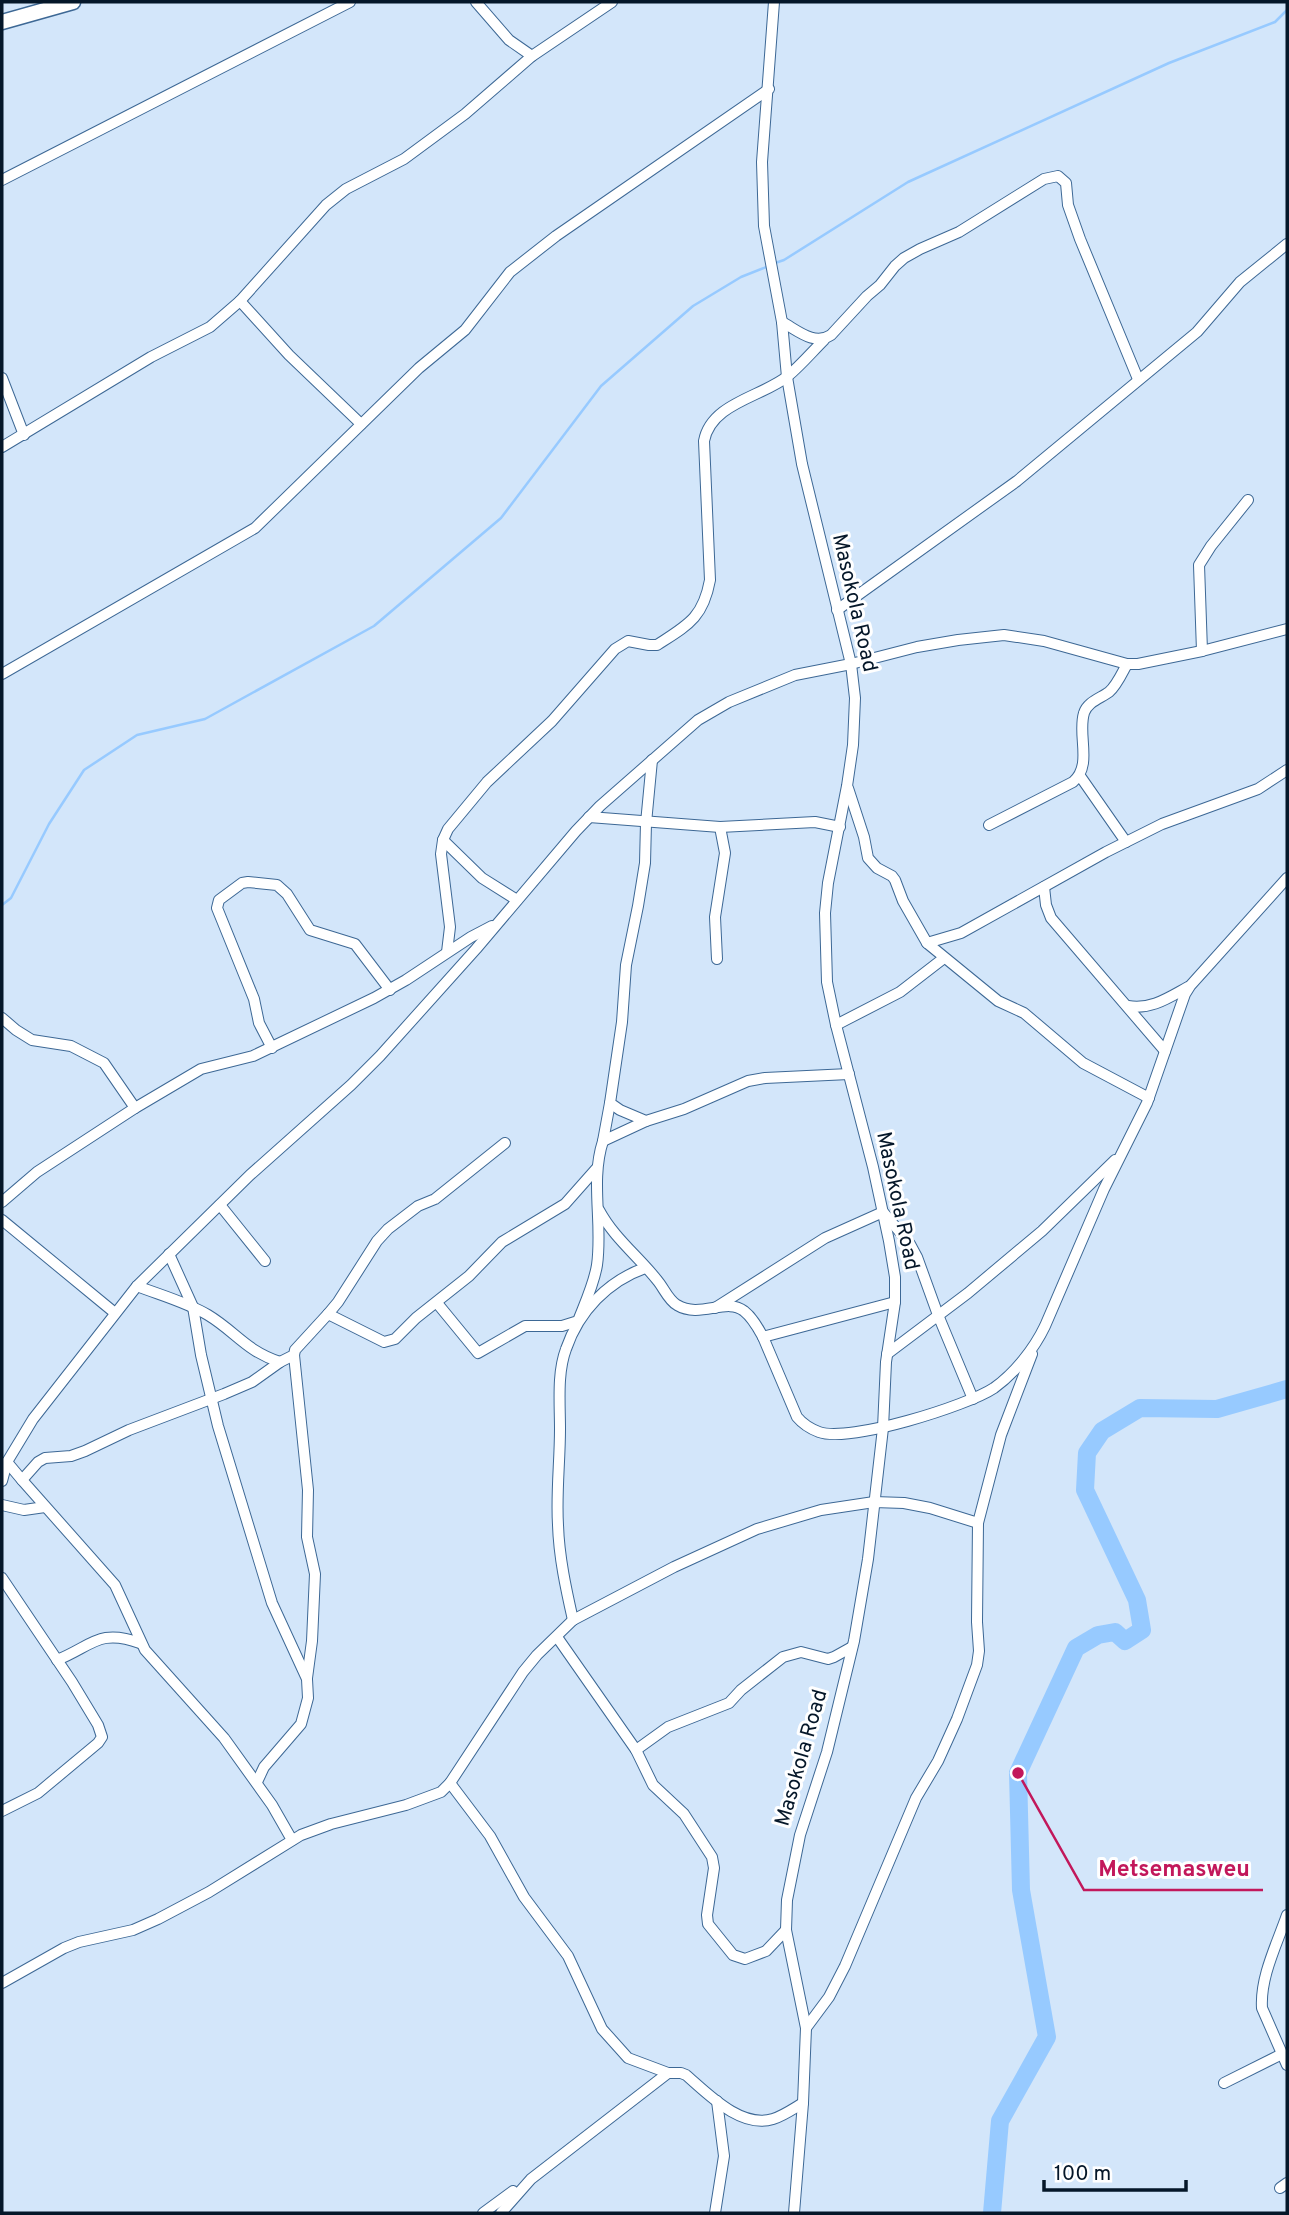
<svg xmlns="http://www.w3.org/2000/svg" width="1289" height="2215" font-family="Overpass,sans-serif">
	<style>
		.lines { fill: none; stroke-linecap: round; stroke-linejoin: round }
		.stream { stroke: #97caff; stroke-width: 2.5 }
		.river { stroke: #97caff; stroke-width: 18 }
		.street-casing { stroke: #3d6895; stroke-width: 12 }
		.secondary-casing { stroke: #3d6895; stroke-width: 17 }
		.street { stroke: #fff; stroke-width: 10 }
		.secondary { stroke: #fff; stroke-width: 14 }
		.labels { text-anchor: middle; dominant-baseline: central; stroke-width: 6; stroke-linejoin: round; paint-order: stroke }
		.street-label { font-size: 21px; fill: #051729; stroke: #fff }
		.leader { fill: none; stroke: #c2185b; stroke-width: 2.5 }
		.callout-dot { fill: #c2185b; stroke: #fff; stroke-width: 2.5 }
		.callout-label { font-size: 23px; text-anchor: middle; font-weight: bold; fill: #c2185b; stroke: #fff; stroke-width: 6; stroke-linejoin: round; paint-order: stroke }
	</style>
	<rect width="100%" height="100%" fill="#d3e6fa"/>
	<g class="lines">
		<g class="stream">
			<polyline points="775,263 784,260 908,182 1169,63 1275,22 1287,10"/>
			<polyline points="2,905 11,898 49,824 84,770 137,735 205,719 374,626 501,518 601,386 693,306 741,277 769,266"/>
		</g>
		<polyline class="river" points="992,2213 1000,2121 1047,2037 1021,1890 1018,1773 1076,1648 1098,1635 1115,1632 1125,1641 1142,1630 1137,1600 1085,1490 1087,1453 1102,1431 1140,1408 1217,1409 1287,1389"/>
		<g class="street-casing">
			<g id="street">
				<polyline points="476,2 509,40 532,56"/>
				<polyline points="774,2 762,162 764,226 782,322 787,377 802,464 851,664 855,698 853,745 847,786 828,883 825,913 827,982 836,1025 873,1167 889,1241 895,1277 895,1302 886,1362 883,1428 868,1559 854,1641 827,1752 800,1835 787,1900 786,1930 806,2028 803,2103 794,2213"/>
				<polyline points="2,180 350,2"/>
				<polyline points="240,301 289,355 361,424"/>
				<path d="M782,322c15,8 32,24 49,13l36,-39 13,-11 15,-19 9,-8 16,-9 39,-17 85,-53 14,-3 8,7 2,22 12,34 58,140"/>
				<polyline points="2,378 24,435"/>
				<polyline points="2,447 151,357 210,327 240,301 326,205 346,189 404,159 465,114 532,56 612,2"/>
				<polyline points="837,610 1017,481 1197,332 1240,282 1287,244"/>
				<polyline points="1202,651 1199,565 1211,546 1248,500"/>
				<polyline points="2,674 255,528 419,368 465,330 510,272 556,236 769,89"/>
				<polyline points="652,760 646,823 645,863 638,906 626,965 622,1022 610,1103 620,1110 646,1121 684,1109 748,1081 765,1078 849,1074"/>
				<polyline points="1080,776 1126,842"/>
				<polyline points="848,788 864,837 868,858 877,868 892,876 895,880 903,901 927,943 961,933 1106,852 1162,824 1258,789 1287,770"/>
				<polyline points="589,817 720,827 815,822 840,827"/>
				<path d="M989,825l84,-43c20,-17 4,-47 11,-69 3,-11 17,-15 25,-21 8,-7 13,-19 18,-28"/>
				<polyline points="443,840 482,878 517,900"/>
				<polyline points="1044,887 1046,905 1051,918 1165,1051"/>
				<polyline points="927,943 998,1001 1024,1013 1083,1063 1149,1098"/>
				<path d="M447,952l3,-25 -9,-73 2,-14 5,-11 39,-47 65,-61 63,-72 13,-8 21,4h8c31,-20 46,-27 53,-65l-6,-139c7,-38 58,-44 84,-65 13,-11 24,-24 36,-36"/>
				<polyline points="717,959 715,917 725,853 720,827"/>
				<path d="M1128,1006c23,4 40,-8 60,-19"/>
				<polyline points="2,1018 16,1030 32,1040 71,1046 104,1063 135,1108 201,1069 253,1056 374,998 406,980 471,937 492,926"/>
				<polyline points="836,1025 900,992 944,958"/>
				<polyline points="272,1048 259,1023 254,999 217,908 219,900 242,883 248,882 277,885 287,894 310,930 355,944 390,990"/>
				<polyline points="610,1103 603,1141 646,1121"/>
				<polyline points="2,1202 37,1172 135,1108"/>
				<polyline points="220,1205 265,1261"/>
				<path d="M599,1210c15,28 39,46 58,70 7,8 11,20 20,25 23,14 50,-8 67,6 9,7 14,17 19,26l132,-35"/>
				<polyline points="2,1220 115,1313"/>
				<polyline points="169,1254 193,1307 201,1355 218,1426 272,1603 307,1679 308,1698 301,1724 264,1767 257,1782"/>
				<path d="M137,1286c23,9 49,16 71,29 28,17 38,36 72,47"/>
				<path d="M437,1303l41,50 47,-27h37l16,-5c7,-18 16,-37 19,-56 6,-42 -7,-84 6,-124"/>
				<polyline points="715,1308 825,1238 883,1212 910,1244 917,1257 938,1315 973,1399"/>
				<polyline points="328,1314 338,1302 377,1241 388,1229 418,1206 435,1199 505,1143"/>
				<path d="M763,1337l34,80c5,6 14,12 22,15 30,11 148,-26 175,-44 21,-15 40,-39 51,-62l59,-137 43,-86 38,-109 5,-8 97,-108"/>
				<polyline points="887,1354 968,1293 1042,1231 1115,1160"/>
				<polyline points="294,1355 308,1490 307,1537 315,1574 312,1641 307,1678"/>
				<polyline points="7,1462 22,1480 38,1462 45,1458 71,1456 85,1451 129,1430 224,1394 252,1382 280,1362 294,1355 295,1350 328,1314 384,1342 395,1339 416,1318 469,1276 502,1242 565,1204 596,1169"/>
				<polyline points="22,1480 115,1585 145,1650 224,1738 272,1805 292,1840"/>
				<polyline points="2,1481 7,1462 33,1419 137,1286 250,1175 351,1085 380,1056 476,949 576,831 600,806 698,720 729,702 795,675 851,664 917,647 958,640 1004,635 1044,641 1127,664 1138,664 1202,651 1287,629"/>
				<polyline points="2,1505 24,1510 45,1507"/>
				<polyline points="978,1523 1001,1435 1032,1354"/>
				<polyline points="2,1578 72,1682 98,1725 102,1737 98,1743 38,1793 2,1811"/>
				<path d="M573,1620c-7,-31 -14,-63 -15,-95 -2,-32 2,-64 2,-96 0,-26 -3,-56 6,-80 13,-38 42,-68 79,-81"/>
				<polyline points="557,1637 636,1750 653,1785 684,1814 712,1857 714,1868 707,1915 708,1924 733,1955 745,1959 766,1951 786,1930"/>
				<path d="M57,1660c35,-14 42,-32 83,-17"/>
				<polyline points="636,1750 668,1727 729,1703 741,1690 783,1657 801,1652 828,1659 834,1657 852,1647"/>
				<polyline points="450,1783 490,1836 524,1897 568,1956 602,2029 628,2058 668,2073"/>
				<path d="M1287,1915c-10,29 -27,62 -25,93l25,57"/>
				<polyline points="2,1983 64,1948 79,1942 133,1930 158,1919 209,1892 301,1835 331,1824 406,1805 441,1792 450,1783 523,1672 537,1655 573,1620 674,1567 757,1529 821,1510 874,1502 904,1503 930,1508 978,1523 977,1622 979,1651 977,1665 957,1719 938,1761 916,1798 845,1966 829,1997 806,2028"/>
				<polyline points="1224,2083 1282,2054"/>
				<polyline points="1280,2188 1287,2183"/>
				<polyline points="483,2213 513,2191"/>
				<path d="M501,2213l30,-34 137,-106h13l5,2c22,19 55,54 87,44 10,-3 20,-10 30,-16"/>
				<polyline points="715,2213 724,2156 717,2101"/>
			</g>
		</g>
		<g class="secondary-casing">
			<polyline id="secondary" points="2,22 73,2"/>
		</g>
		<use href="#street" class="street"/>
		<use href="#secondary" class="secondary"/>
	</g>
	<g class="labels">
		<g class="street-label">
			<text transform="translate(854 603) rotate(77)">Masokola Road</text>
			<text transform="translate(897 1201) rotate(78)">Masokola Road</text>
			<text transform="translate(802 1758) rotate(-74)">Masokola Road</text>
		</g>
	</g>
	<path class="leader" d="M1018 1773L1084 1890H1263"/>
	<circle class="callout-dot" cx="1018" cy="1773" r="7"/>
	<g class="callout-label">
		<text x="1174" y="1876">Metsemasweu</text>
	</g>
	<rect width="1289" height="2215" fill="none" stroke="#051729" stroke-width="7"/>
	<path d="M1044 2180v10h142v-10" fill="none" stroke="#051729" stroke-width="3.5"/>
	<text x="1054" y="2180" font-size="21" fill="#051729" stroke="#ffffff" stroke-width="5" paint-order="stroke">100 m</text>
</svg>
